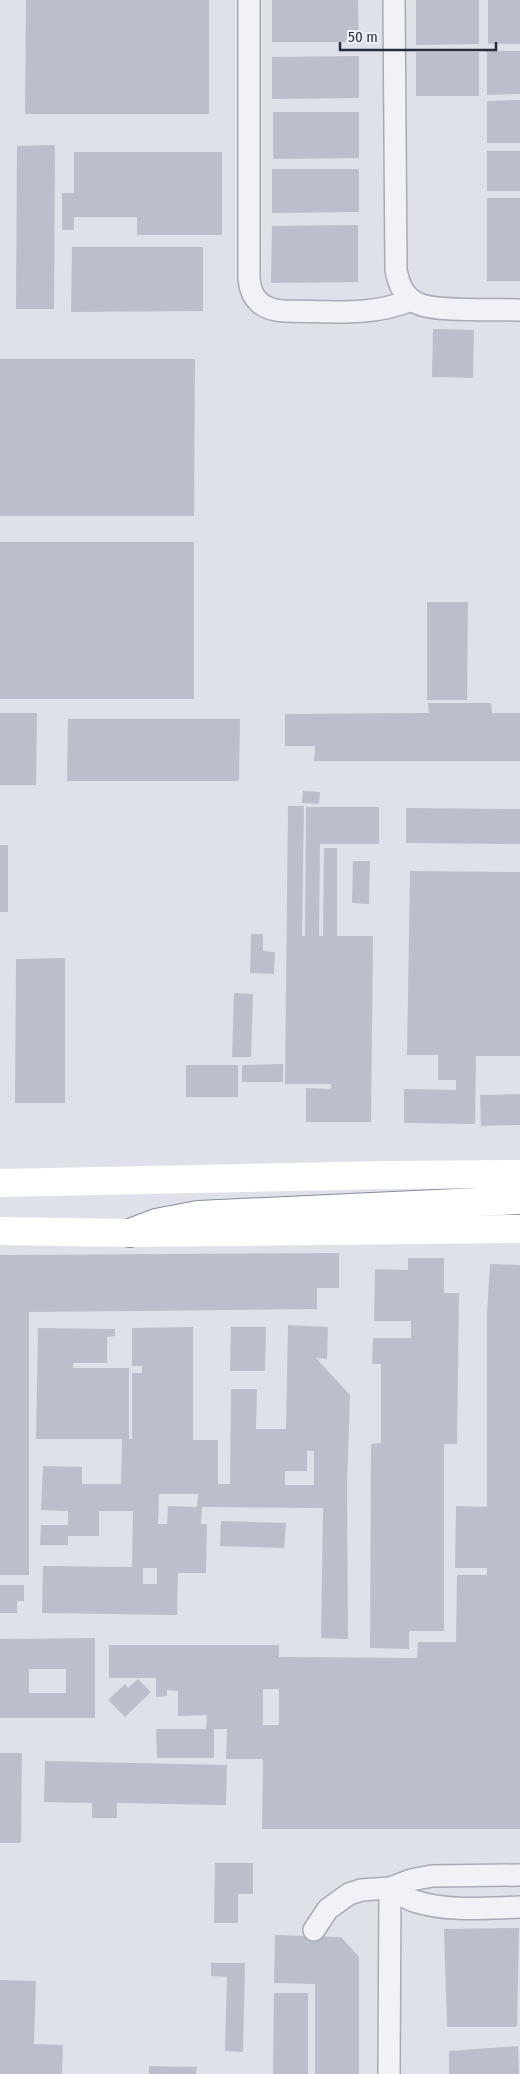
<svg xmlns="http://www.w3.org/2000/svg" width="520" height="2074" font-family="'Fira Sans Condensed',sans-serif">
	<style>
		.building { fill: #bbbfcb; fill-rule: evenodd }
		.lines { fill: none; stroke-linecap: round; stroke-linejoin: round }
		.minor-casing { stroke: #a7abb5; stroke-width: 24 }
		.trunk-casing { stroke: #858d9f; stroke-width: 30 }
		.minor { stroke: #f0f2f6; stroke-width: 21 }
		.secondary { stroke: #fff; stroke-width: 28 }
		.trunk { stroke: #fff; stroke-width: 28 }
	</style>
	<rect width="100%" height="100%" fill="#dee1e8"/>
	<g class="building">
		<polygon points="26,0 209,0 209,114 25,114"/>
		<polygon points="272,0 358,0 359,42 272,42"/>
		<polygon points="416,0 479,0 479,44 416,45"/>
		<rect x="488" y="0" width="32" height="44"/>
		<polygon points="487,51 520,51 520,94 487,95"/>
		<rect x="416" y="52" width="63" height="44"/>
		<polygon points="359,56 359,98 272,99 272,57"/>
		<polygon points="520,100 520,143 487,143 487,101"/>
		<polygon points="273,112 359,112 359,158 273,159"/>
		<polygon points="55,145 54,309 16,309 17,146"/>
		<rect x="487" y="151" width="33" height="40"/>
		<polygon points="74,152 222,152 222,235 137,235 137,217 74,217 74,230 62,230 62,193 74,193"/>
		<polygon points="272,169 359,169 359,212 272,213"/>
		<rect x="487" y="198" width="33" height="83"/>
		<polygon points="358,225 358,282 271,283 272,226"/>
		<polygon points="72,247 203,247 203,311 71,312"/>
		<polygon points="433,329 474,330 473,378 432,377"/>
		<polygon points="0,359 195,359 194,516 0,516"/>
		<rect x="0" y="542" width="194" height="157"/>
		<polygon points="427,602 468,602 467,700 427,700"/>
		<polygon points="428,703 491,703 492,713 520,713 520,761 314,761 315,746 285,746 285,714 429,713"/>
		<polygon points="0,713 37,713 36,785 0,785"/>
		<polygon points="68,719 240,719 239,781 67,781"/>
		<polygon points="303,791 320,792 319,804 302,803"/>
		<polygon points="288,806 304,806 302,936 305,936 306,807 379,807 379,844 320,844 319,936 323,936 324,848 337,848 337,936 373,936 371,1122 306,1122 306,1088 331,1089 331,1084 285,1084"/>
		<polygon points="406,808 520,809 520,844 406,843"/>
		<rect x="0" y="845" width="8" height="67"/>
		<polygon points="353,861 370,861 369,904 352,903"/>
		<polygon points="410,871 520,872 520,1056 476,1056 475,1124 404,1123 404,1089 456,1090 456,1080 438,1080 438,1055 407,1055"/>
		<polygon points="251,934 263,934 263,951 275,952 274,974 250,973"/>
		<polygon points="65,958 65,1103 15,1103 16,959"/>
		<polygon points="234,993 253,994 251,1057 232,1057"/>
		<polygon points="283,1064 283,1082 242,1082 242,1065"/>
		<rect x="186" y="1065" width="52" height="32"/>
		<polygon points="520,1094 520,1125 481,1126 480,1095"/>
		<polygon points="339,1253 339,1288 317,1288 317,1309 29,1312 29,1575 0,1575 0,1255"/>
		<polygon points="408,1258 444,1258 444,1293 459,1293 457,1444 444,1444 444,1631 409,1631 409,1649 370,1648 371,1444 381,1443 381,1364 372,1364 373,1338 411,1338 411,1321 374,1321 375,1269 408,1270"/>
		<path d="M490,1264l30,1v564h-258l1,-70h-37l1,-30h-13v29h-57l-1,-29h50l1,-14 -29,1v-25l-11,-1v6l-11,1v-19h-47v-33h170v12l138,1 1,-16h38l1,-67h30v-7h-32l1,-62 31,1v-193zM263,1689h16v36h-16z"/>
		<path d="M288,1325l40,2 -1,32 -11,-1 34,37 -3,90 1,154 -27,-1 2,-130 -121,-1 -1,17h6l-1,49h-28l-1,42 -135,-2 1,-47 89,1 1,-56h-34v25h-31v9h-28l1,-20h27v-14l-27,-1 2,-44 39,1v17h39l1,-45h-86l2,-111 77,1v7l-8,1v26h-34v5h56v71h3v-66h10v-7h-10v-38l61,-1v113h25v44h12l1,-95h26l-1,40h30zM307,1451h7v34h-29v-14h22zM159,1494h39l-1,13 -29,-1 -1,18h-9zM143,1568h14v16h-14z"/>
		<polygon points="231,1327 266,1327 265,1371 230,1371"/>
		<polygon points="221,1521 286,1523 284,1548 220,1546"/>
		<polygon points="0,1585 24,1585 24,1601 17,1601 17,1613 0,1613"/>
		<path d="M95,1638v80h-95v-79zM29,1669h37v24h-37z"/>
		<polygon points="138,1679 151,1692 125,1717 108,1700 125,1684 128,1688"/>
		<polygon points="0,1753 22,1753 21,1843 0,1843"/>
		<polygon points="45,1761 227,1765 226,1805 117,1803 117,1818 92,1818 92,1803 44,1802"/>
		<polygon points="215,1863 253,1863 253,1894 238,1894 238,1923 214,1923"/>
		<polygon points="519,1928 517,2027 447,2027 444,1929"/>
		<polygon points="275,1935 341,1937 359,1957 359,2074 315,2074 315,1984 274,1983"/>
		<polygon points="211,1963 245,1963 243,2052 225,2051 227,1977 211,1976"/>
		<polygon points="0,1980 36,1981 34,2044 63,2045 62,2074 0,2074"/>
		<polygon points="274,1993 308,1993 308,2074 273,2074"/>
		<polygon points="518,2046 519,2074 449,2074 449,2051"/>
		<polygon points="149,2066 197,2067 196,2074 149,2074"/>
	</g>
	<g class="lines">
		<g class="minor-casing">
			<g id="minor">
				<path d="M249,0v279c2,21 14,31 35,32 42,0 88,6 127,-11"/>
				<path d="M394,0l2,270c3,15 8,28 23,34 18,8 78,5 101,6"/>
				<path d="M390,1888c7,5 16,10 24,13 34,11 71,7 106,6"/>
				<polyline points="314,1930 328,1909 349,1894 361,1890 390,1888 411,1880 432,1876 520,1875"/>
				<polyline points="389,2074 390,1888"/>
			</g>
		</g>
		<g class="trunk-casing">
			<polyline id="trunk" points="130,1233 156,1223 198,1215 520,1200"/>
		</g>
		<use href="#minor" class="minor"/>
		<g class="secondary">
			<polyline points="0,1183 389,1175 520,1174"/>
			<polyline points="0,1231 130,1233 520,1229"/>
		</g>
		<use href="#trunk" class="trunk"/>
	</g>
	<path d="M340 42v8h156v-8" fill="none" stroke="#272d3f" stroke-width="2.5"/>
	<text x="348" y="42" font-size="15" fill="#272d3f" stroke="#edf0f5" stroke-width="4" paint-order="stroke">50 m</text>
</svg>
